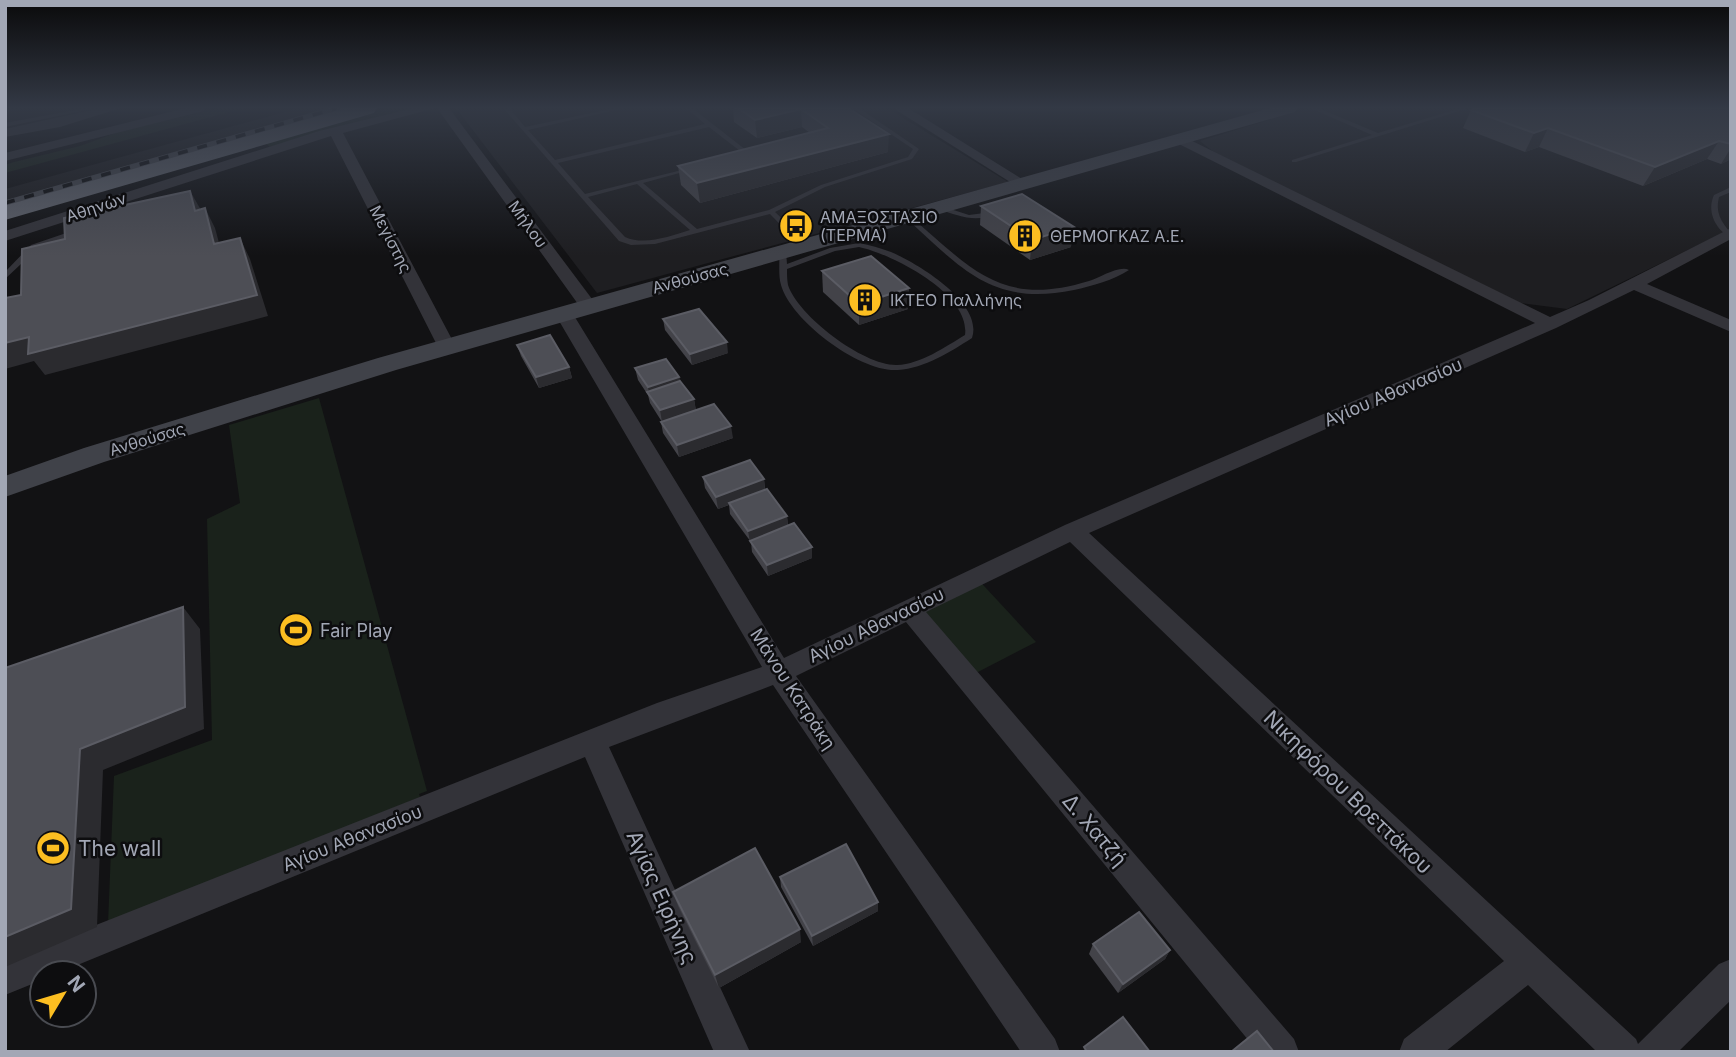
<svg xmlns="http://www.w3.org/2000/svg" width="1736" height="1057" font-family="Inter,sans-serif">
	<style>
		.built { fill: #1e1e21 }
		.green { fill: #1a221b }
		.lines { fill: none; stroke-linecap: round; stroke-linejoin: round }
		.lane { fill: #333339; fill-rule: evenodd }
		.street { fill: #333339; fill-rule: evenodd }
		.secondary { fill: #404249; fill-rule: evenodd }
		.highway { fill: #5e616a; fill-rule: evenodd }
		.rail-casing { stroke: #45474e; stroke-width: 5 }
		.rail { stroke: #0d0d0f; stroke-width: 3.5; stroke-dasharray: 10; stroke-linecap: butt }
		.wall { fill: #434349 }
		.shaded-wall { fill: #2b2b2f }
		.building { fill: #4d4e55; stroke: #5b5c64; stroke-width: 2 }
		.labels { text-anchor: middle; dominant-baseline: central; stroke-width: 5; stroke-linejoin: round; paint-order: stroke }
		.far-street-label { font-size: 16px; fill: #a2a7b5; stroke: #0d0d0f }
		.far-poi-label { font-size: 16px; fill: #a2a7b5; stroke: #0d0d0f; text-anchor: start }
		.street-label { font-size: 18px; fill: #a2a7b5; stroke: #0d0d0f }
		.poi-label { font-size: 18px; fill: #a2a7b5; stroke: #0d0d0f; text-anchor: start }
		.near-street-label { font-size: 21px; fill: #a2a7b5; stroke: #0d0d0f }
		.near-poi-label { font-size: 21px; fill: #a2a7b5; stroke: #0d0d0f; text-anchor: start }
	</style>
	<rect width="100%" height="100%" fill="#121214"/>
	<g class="built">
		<polygon points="5,108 110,108 5,131"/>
		<polygon points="299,108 347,108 5,206 5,189"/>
		<polygon points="456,108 887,108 1008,182 597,293"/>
		<polygon points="1308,108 1731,108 1731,229 1567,309 1520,303 1215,153 1200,141"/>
	</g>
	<g class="green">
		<polygon points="220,108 244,108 5,173 5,165 14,162 80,146 121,131"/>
		<polygon points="388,108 417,108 270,147 265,143"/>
		<polygon points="319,398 427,791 419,794 420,797 108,924 114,776 212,740 207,519 240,503 229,425"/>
		<polygon points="972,573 1036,642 976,673 911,601"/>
	</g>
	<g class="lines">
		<g class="lane">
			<polygon points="86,108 97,108 5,127 5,123"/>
			<path d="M507,108h6l-2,2 14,17 90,-19h10l-97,22 27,30 150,-36 -19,-16h6l54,42v2l-9,6h-4v-2l7,-5 -31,-24 -151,36 27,31 109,-27v2l-51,14 54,46 72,-19 52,-25 87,-28 5,-8 -61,-41h7l60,41 -7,10 -87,28 -50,25 34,32v4h-6l-33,-34 -115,30 -24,1 -12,-4 -114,-131zM637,184l53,46c-20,6 -45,16 -65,7l-37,-40z"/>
			<polygon points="1310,108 1318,108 1378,133 1461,108 1469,108 1296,162 1292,162 1292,160 1372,135"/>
			<path d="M1731,187v5l-12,5c-4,15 2,25 12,36v3h-3c-14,-9 -21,-26 -14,-41z"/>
			<path d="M941,206l28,9 23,-3 3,2c-19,9 -37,2 -56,-5l-1,-1z"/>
			<path d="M906,216h4c62,53 91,92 179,65 11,-3 30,-16 40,-11 -15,10 -37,16 -55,20 -82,17 -113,-22 -168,-72z"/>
			<polygon points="75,230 82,232 37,249 5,279 5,272 31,245"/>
			<path d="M859,243c11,2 21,5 32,9 26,11 93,51 81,86 -22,14 -47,30 -74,32 -37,3 -107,-49 -117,-85 -3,-10 -1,-22 -2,-32l7,-2 1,13 43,-16zM859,247c33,7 112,47 106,88 -20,12 -44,29 -68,30 -33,1 -99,-49 -109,-80 -1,-5 -1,-11 -1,-16l48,-18z"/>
		</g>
		<g class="street">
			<polygon points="101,108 121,108 60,127 5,137 5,129"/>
			<polygon points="186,108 206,108 204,111 5,161 5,153"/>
			<polygon points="414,108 435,108 343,133 456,347 453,351 441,351 438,347 331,136 5,241 5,231 319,131"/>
			<polygon points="437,108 449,108 595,303 598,307 595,311 583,311"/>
			<polygon points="893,108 908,108 1030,184 1023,188 1018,187"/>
			<polygon points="1180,135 1550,317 1589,300 1731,228 1731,239 1647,284 1731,320 1731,332 1634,290 1556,328 1089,533 1636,1039 1638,1044 1719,964 1731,959 1731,1000 1678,1052 1597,1052 1528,985 1445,1052 1399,1052 1404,1039 1504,961 1070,542 926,612 1294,1039 1299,1052 1258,1052 906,622 796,676 1055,1039 1060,1052 1021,1052 773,685 609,747 750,1052 714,1052 585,757 58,973 42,973 42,980 5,995 5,961 657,703 762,667 555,314 558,310 570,310 573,314 784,658 1065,525 1535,323 1175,142 1173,139"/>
		</g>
		<polygon class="secondary" points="1270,108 1298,108 1295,112 396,370 104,462 5,497 5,476 84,448 378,358"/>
		<polygon class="highway" points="343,108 377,108 374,113 5,220 5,204"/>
		<g class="rail-casing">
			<polyline id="rail" points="5,203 337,108"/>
		</g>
		<use href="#rail" class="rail"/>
	</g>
	<g class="wall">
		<polygon points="733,108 848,108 888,152 700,203 681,185 678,166 810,133 802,127 757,138 734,122"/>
		<polygon points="1731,108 1731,159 1721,164 1707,159 1643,186 1539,147 1525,152 1463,128 1471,110"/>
		<polygon points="981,206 1071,247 1030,260 980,225"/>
		<polygon points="822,271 909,288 908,309 859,325 823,292"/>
		<polygon points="663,319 728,353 692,365 665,330"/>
		<polygon points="517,345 569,367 572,378 539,388 521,356"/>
		<polygon points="635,368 679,377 680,381 694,399 696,411 733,438 679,457 663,433 661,422 662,422 650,403 648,395 638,380"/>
		<polygon points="703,477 764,479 765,489 787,516 788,526 812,547 812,558 768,576 752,552 751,542 730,514 729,505 718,509 705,488"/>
		<polygon points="780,877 878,911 813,946 781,887"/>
		<polygon points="673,892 801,942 719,988 678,906"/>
		<polygon points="1093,944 1170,950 1165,959 1118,993 1089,954"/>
	</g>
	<g class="shaded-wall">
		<polygon points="5,108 27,108 5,112"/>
		<polygon points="801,109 802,127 757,138 755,120"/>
		<polygon points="1548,128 1539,147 1525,152 1534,133"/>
		<polygon points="889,134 888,152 700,203 697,183"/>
		<polygon points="1719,141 1707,159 1643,186 1655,167"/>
		<polygon points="1731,148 1731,159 1721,164"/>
		<polygon points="190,191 201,210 195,211"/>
		<polygon points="205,208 215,228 225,265 214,244"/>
		<polygon points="1074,227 1071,247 1030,260 1032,240"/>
		<polygon points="240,238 250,259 268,316 45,375 34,361 5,369 5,343"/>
		<polygon points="909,288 908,309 859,325 859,304"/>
		<polygon points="727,342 728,353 692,365 690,354"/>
		<polygon points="569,367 572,378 539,388 536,377"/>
		<polygon points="679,377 681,388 649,394 648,387"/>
		<polygon points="694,399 696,411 662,422 660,410"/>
		<polygon points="731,426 733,438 679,457 677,445"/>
		<polygon points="764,479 765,491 718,509 716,497"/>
		<polygon points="787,516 788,527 750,542 748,531"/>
		<polygon points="812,547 812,558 768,576 767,565"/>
		<polygon points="183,607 200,629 204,729 103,770 97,927 5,967 5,937 80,749"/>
		<polygon points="878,902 878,911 813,946 812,936"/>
		<polygon points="800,929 801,942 719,988 715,975"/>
		<polygon points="1170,950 1165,959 1118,993 1123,984"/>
	</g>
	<g class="building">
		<polygon points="738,108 848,108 889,134 697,183 678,166 828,128 801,109 755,120"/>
		<polygon points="1477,108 1731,108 1731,144 1719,141 1655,167 1548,128 1534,133 1471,110"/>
		<polygon points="190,191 195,211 205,208 214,244 240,238 257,295 28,354 29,337 5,343 5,298 21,295 22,249 65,239 64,218"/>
		<polygon points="1022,194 1074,227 1032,240 981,206"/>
		<polygon points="871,256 909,288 859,304 822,271"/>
		<polygon points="699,309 727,342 690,354 663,319"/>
		<polygon points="550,335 569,367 536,377 517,345"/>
		<polygon points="666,359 679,377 648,387 635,368"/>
		<polygon points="680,381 694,399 660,410 647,392"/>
		<polygon points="714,404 731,426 677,445 661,422"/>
		<polygon points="750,460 764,479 716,497 703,477"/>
		<polygon points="767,489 787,516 748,531 729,503"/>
		<polygon points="794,523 812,547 767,565 750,541"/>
		<polygon points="183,607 185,707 80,749 71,909 5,937 5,668"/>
		<polygon points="846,844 878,902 812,936 780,877"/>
		<polygon points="755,848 800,929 715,975 673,892"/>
		<polygon points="1139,912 1170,950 1123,984 1093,944"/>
		<polygon points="1123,1017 1150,1052 1087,1052 1084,1047"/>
		<polygon points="1257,1031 1274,1052 1231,1052"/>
	</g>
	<linearGradient id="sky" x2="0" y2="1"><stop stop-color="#0a0a0b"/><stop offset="0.42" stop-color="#333945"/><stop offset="1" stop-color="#333945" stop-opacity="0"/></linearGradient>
	<rect width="1736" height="256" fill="url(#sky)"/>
	<defs>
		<g id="bus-disc" transform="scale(1.75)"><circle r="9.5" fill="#fcbe21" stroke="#0d0d0f"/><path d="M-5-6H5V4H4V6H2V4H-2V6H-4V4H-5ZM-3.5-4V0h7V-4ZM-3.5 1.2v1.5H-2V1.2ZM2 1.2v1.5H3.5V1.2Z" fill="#111"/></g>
		<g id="building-disc" transform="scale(1.75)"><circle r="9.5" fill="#fcbe21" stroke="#0d0d0f"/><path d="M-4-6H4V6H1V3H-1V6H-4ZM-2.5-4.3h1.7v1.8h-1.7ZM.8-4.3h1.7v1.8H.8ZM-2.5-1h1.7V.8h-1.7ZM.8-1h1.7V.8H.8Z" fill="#111"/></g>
		<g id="stadium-disc" transform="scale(1.75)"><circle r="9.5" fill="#fcbe21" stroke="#0d0d0f"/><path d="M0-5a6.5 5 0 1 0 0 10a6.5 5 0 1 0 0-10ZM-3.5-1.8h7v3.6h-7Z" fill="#111"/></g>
	</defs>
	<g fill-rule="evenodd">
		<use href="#bus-disc" x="796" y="226"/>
		<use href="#building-disc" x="1025" y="236"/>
		<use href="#building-disc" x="865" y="300"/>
		<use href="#stadium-disc" x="296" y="630"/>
		<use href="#stadium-disc" x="53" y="848"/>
	</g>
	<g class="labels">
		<g class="far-street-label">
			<text transform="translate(96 207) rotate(-18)">Αθηνών</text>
			<text transform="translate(528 224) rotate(54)">Μήλου</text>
			<text transform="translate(391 239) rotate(63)">Μεγίστης</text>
			<text transform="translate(690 278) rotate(-15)">Ανθούσας</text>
			<text transform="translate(147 439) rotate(-17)">Ανθούσας</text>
		</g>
		<g class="far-poi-label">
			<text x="820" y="217">ΑΜΑΞΟΣΤΑΣΙΟ<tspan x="820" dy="18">(ΤΕΡΜΑ)</tspan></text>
			<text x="1050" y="236">ΘΕΡΜΟΓΚΑΖ Α.Ε.</text>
			<text x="890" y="300">ΙΚΤΕΟ Παλλήνης</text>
		</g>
		<g class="street-label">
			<text transform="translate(1393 392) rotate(-23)">Αγίου Αθανασίου</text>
			<text transform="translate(876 625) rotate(-26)">Αγίου Αθανασίου</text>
			<text transform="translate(793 689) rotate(57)">Μάνου Κατράκη</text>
			<text transform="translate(352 838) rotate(-22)">Αγίου Αθανασίου</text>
		</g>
		<g class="poi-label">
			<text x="320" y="630">Fair Play</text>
		</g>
		<g class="near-street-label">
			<text transform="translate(1348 792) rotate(44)">Νικηφόρου Βρεττάκου</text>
			<text transform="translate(1095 830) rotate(50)">Δ. Χατζή</text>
			<text transform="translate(662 897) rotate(66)">Αγίας Ειρήνης</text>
		</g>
		<g class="near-poi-label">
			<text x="78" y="848">The wall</text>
		</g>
	</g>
	<rect width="1736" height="1057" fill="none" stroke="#a2a7b5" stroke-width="14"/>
	<g transform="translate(63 994) rotate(52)"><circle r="33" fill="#0d0d0f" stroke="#494b51" stroke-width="2"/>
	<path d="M0-5L12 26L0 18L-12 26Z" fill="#fcbe21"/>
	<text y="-10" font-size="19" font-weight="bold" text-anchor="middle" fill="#a2a7b5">N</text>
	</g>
</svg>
